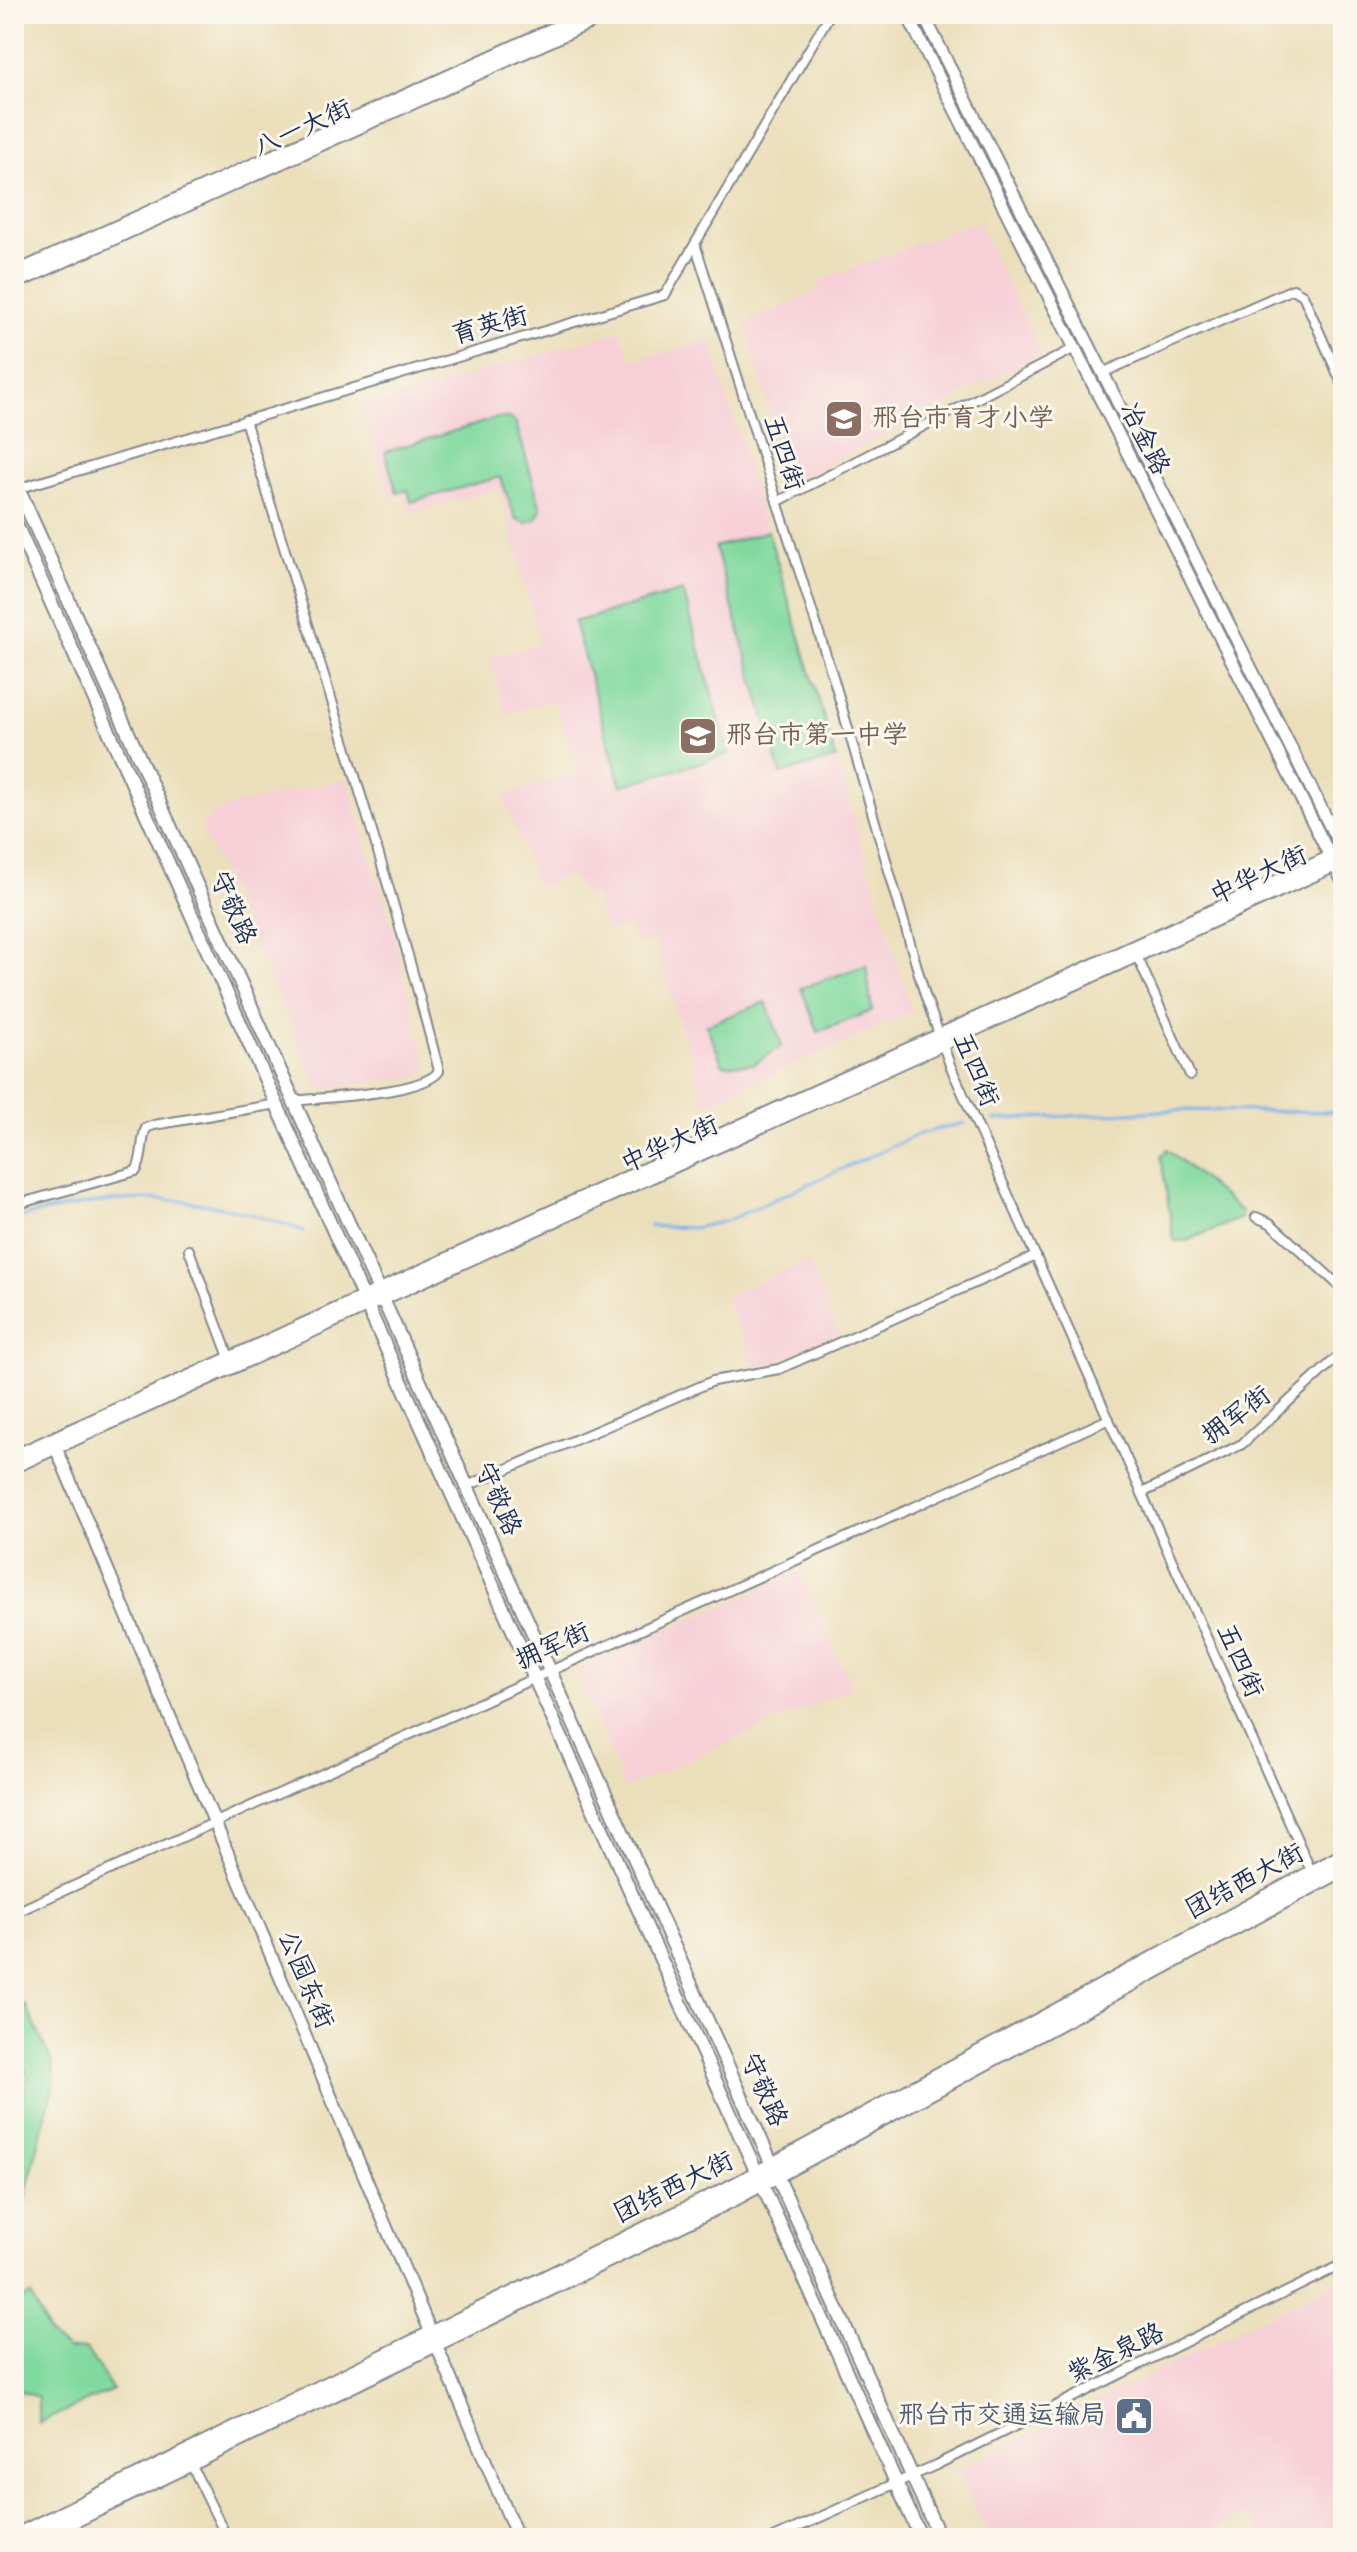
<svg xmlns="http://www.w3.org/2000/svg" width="1357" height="2552" font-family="Mynerve,'LXGW WenKai TC',sans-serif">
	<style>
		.built { fill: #f6cfd7 }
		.green { fill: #80d99e; stroke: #4e847e; stroke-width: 2 }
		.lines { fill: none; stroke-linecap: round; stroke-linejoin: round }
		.stream { stroke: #7db1eb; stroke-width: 3 }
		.minor-casing { stroke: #83878c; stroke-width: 12 }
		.tertiary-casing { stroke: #83878c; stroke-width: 15 }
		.secondary-casing { stroke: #83878c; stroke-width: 16 }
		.primary-casing { stroke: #83878c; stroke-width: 18 }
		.minor { stroke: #fff; stroke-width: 8 }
		.tertiary { stroke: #fff; stroke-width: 11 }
		.secondary { stroke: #fff; stroke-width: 12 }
		.primary { stroke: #fff; stroke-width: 14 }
		.labels { text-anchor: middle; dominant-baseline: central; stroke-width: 6; stroke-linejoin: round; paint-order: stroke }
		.street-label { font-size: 26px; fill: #1b2f5e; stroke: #fbf7ec }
		.education-label { font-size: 26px; fill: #785e54; stroke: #fbf7ec; text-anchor: start }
		.service-label { font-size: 26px; fill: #4e5e75; stroke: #fbf7ec; text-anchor: end }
	</style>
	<rect width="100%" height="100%" fill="#fbf7ec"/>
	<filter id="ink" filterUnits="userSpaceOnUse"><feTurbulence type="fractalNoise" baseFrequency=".0125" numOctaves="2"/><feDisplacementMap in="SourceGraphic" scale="16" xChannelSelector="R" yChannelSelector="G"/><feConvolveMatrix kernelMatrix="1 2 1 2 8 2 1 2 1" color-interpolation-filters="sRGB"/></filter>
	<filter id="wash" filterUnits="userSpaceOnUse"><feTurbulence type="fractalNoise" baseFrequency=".006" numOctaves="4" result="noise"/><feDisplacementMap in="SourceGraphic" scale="32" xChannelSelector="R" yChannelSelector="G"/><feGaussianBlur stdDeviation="1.8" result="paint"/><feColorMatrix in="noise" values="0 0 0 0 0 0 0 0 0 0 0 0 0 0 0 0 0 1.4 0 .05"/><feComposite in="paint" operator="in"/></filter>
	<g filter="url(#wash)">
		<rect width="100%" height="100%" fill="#ebdfbb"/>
		<g class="built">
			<polygon points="977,221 1041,353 790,485 745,323 819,291 816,282"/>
			<polygon points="620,331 632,361 710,340 912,1012 705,1105 654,940 635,946 629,925 606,932 594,894 584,897 573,874 537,887 503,795 579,772 554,701 505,714 490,657 540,644 500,488 409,514 403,494 390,498 360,408"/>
			<polygon points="346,779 393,930 428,1072 420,1076 328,1088 317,1085 201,827 214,813 238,804"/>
			<polygon points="808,1261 839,1334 756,1370 725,1297"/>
			<polygon points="800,1571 852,1688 625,1788 575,1671"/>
			<polygon points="1343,2279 1343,2538 1260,2538 1249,2514 1194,2538 989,2538 958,2470"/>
		</g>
		<g class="green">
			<polygon points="497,418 509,418 516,423 541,509 536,519 526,523 516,519 500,477 411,502 408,490 397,493 385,452"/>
			<polygon points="768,531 836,758 781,774 715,547"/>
			<polygon points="683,591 729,754 621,786 574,622"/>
			<polygon points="866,965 872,1011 818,1032 801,988"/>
			<polygon points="766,1002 782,1046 754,1064 723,1065 706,1025"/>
			<polygon points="1167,1149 1242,1212 1241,1218 1186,1241 1174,1241 1161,1156"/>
			<polygon points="25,2004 52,2062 55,2079 14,2241 14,2134 28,2077 14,2043 14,2009"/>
			<polygon points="14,2293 18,2300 31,2295 49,2334 68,2350 86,2349 113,2390 38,2423 38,2397 14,2389"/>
		</g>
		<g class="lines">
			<g class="stream">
				<polyline points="993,1120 1181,1110 1343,1112"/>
				<path d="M14,1219c111,-29 182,-27 290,12"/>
				<polyline points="649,1226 693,1228 726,1221 922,1133 965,1123"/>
			</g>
		</g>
	</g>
	<g filter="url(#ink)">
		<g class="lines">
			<g class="minor-casing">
				<g id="minor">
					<polyline points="696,247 834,680 925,995 950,1065 1312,1873"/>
					<polyline points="1102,373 1293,289 1303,295 1343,386"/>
					<path d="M245,420c65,217 138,431 194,651 -15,23 -115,26 -145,30"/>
					<polyline points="17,489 665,295 830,14"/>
					<polyline points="777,502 1075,348"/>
					<polyline points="1137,956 1190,1075"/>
					<path d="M14,1205l122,-34c8,-13 4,-28 10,-43l8,-3 123,-21"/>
					<polyline points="1256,1217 1270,1223 1343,1289"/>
					<polyline points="189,1250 229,1357"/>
					<polyline points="467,1486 713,1381 779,1369 1036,1256"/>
					<polyline points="1142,1493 1242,1444 1343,1352"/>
					<polyline points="14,1913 1109,1419"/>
					<polyline points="191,2464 227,2538"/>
					<polyline points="774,2538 936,2465 1343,2264"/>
				</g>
			</g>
			<g class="tertiary-casing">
				<g id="tertiary">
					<polyline points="907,14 1343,882"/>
					<polyline points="923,14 1343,852"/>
					<polyline points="14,273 585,14"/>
					<polyline points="14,284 609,14"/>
					<polyline points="53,1441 518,2538"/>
					<polyline points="14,1456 1343,851"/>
					<polyline points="14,1467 1343,862"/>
				</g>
			</g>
			<g class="secondary-casing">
				<g id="secondary">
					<polyline points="14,479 940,2538"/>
					<polyline points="14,520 921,2538"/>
				</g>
			</g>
			<g class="primary-casing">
				<g id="primary">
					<polyline points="14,2537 728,2189 1343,1856"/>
					<polyline points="38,2538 733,2199 1343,1869"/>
				</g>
			</g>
			<use href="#minor" class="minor"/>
			<use href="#tertiary" class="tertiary"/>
			<use href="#secondary" class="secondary"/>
			<use href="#primary" class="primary"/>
		</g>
	</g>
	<defs>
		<g id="school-square" transform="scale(2)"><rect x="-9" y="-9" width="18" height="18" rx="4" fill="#8d6e63" stroke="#fbf7ec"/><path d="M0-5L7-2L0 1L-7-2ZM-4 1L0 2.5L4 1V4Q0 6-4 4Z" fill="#fff"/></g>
		<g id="civic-square" transform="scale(2)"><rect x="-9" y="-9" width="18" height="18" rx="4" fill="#5c6f8a" stroke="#fbf7ec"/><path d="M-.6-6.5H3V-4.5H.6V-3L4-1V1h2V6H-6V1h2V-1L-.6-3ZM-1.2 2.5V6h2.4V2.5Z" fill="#fff"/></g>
	</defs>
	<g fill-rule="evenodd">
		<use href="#school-square" x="844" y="419"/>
		<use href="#school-square" x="698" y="736"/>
		<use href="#civic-square" x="1134" y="2416"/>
	</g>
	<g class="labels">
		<g class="street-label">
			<text transform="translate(303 129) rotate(-24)">八一大街</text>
			<text transform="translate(490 326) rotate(-16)">育英街</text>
			<text transform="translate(1144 439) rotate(63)">冶金路</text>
			<text transform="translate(783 453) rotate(72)">五四街</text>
			<text transform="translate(1259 876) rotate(-25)">中华大街</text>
			<text transform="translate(232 908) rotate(66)">守敬路</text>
			<text transform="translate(975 1070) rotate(67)">五四街</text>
			<text transform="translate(670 1145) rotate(-24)">中华大街</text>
			<text transform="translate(1237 1416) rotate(-37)">拥军街</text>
			<text transform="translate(497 1499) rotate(66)">守敬路</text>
			<text transform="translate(553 1647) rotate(-24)">拥军街</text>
			<text transform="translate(1239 1661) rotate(66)">五四街</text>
			<text transform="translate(1245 1882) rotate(-28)">团结西大街</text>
			<text transform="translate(305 1980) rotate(67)">公园东街</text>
			<text transform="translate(763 2090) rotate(66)">守敬路</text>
			<text transform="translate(674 2188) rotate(-26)">团结西大街</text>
			<text transform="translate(1116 2354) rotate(-26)">紫金泉路</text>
		</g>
		<g class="education-label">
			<text x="872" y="419">邢台市育才小学</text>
			<text x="726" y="736">邢台市第一中学</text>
		</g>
		<g class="service-label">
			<text x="1106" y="2416">邢台市交通运输局</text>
		</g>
	</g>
	<rect width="1357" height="2552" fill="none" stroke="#fbf7ec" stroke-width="48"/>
</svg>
